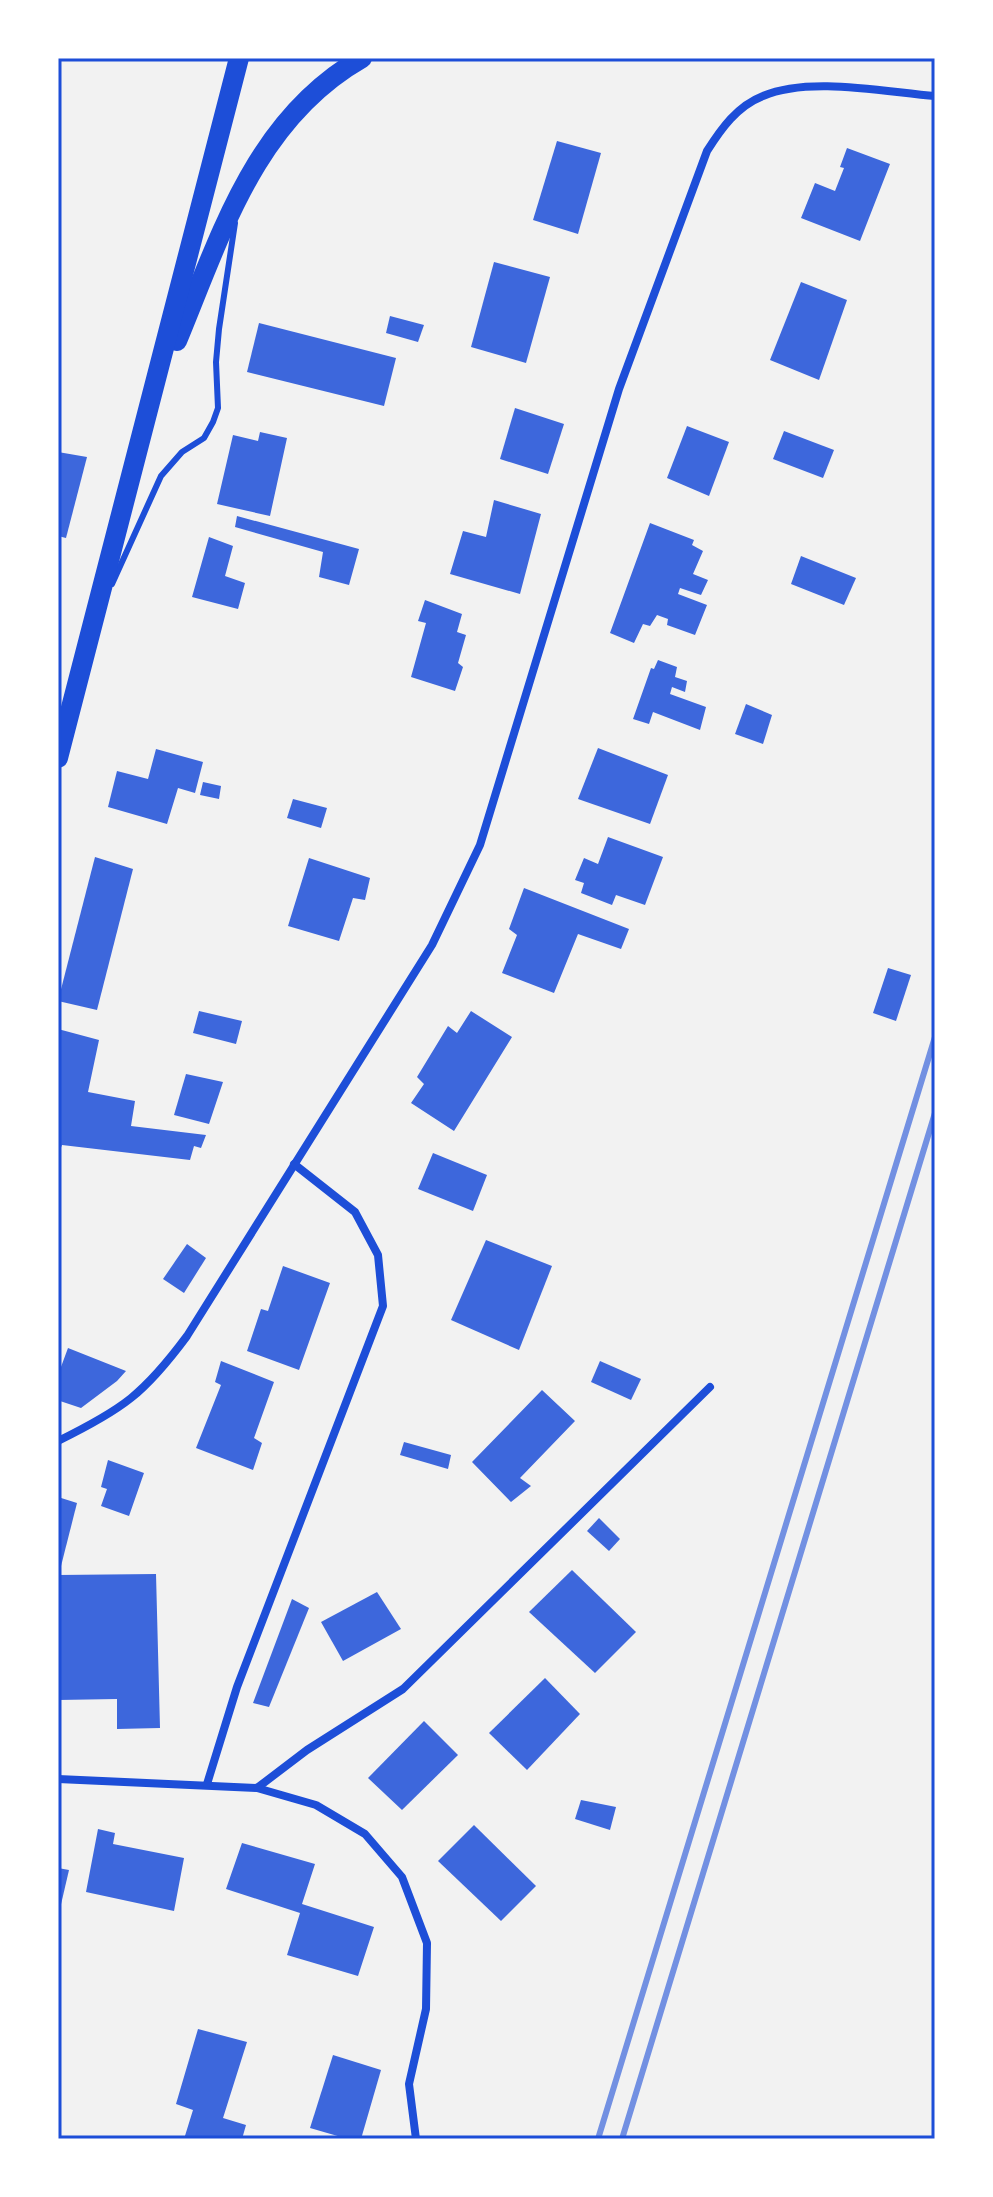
<svg xmlns="http://www.w3.org/2000/svg" width="993" height="2197" font-family="Overpass,sans-serif">
	<style>
		.building { fill: #3d67dc }
		.lines { fill: none; stroke-linecap: round; stroke-linejoin: round }
		.service { stroke: #1d4ed8; stroke-width: 6 }
		.minor { stroke: #1d4ed8; stroke-width: 8 }
		.primary { stroke: #1d4ed8; stroke-width: 20 }
		.rail { stroke: #7290e2; stroke-width: 6 }
		.neatline { fill: none; stroke: #1d4ed8; stroke-width: 3 }
	</style>
	<rect width="100%" height="100%" fill="#f2f2f2"/>
	<g class="building">
		<polygon points="557,141 601,153 578,234 533,220"/>
		<polygon points="847,148 890,164 860,241 801,218 815,183 835,191 844,168 840,167"/>
		<polygon points="494,262 550,277 526,363 471,347"/>
		<polygon points="801,282 847,300 819,380 770,360"/>
		<polygon points="390,316 424,325 418,342 386,333"/>
		<polygon points="259,323 396,358 384,406 247,372"/>
		<polygon points="515,408 564,424 548,474 500,459"/>
		<polygon points="687,426 729,442 709,496 667,478"/>
		<polygon points="784,431 834,450 823,478 773,459"/>
		<polygon points="260,432 287,438 270,516 217,504 233,435 258,441"/>
		<polygon points="58,452 87,457 66,538 58,536"/>
		<polygon points="494,500 541,514 520,594 450,574 463,531 486,537"/>
		<polygon points="237,516 359,549 349,585 319,577 323,552 235,527"/>
		<polygon points="650,523 694,540 692,545 703,551 693,574 708,580 701,595 680,588 678,594 707,605 695,635 667,625 668,619 657,615 650,626 643,624 634,643 610,633"/>
		<polygon points="209,537 233,546 225,576 245,583 238,609 192,597"/>
		<polygon points="801,556 856,578 844,605 791,584"/>
		<polygon points="425,600 462,614 457,632 466,635 458,663 463,667 455,691 411,677 426,623 418,621"/>
		<polygon points="658,660 677,667 675,677 687,681 685,692 672,687 670,694 706,707 700,730 653,712 649,724 633,719 651,668 654,669"/>
		<polygon points="746,704 772,715 763,744 735,734"/>
		<polygon points="598,748 668,775 650,824 578,799"/>
		<polygon points="156,749 203,762 195,793 178,788 167,824 108,807 117,771 148,779"/>
		<polygon points="203,782 221,786 219,799 200,795"/>
		<polygon points="293,799 327,808 321,828 287,818"/>
		<polygon points="608,837 663,857 645,905 616,895 612,905 581,893 584,883 575,880 584,858 598,864"/>
		<polygon points="95,857 133,869 97,1010 58,1001"/>
		<polygon points="309,858 370,878 365,900 353,898 339,941 288,926"/>
		<polygon points="524,888 629,929 621,949 578,934 554,993 502,973 517,935 509,929"/>
		<polygon points="888,968 911,975 896,1021 873,1013"/>
		<polygon points="199,1011 242,1021 236,1044 193,1033"/>
		<polygon points="471,1011 512,1037 454,1131 411,1103 424,1084 417,1077 448,1026 457,1033"/>
		<polygon points="58,1029 99,1040 88,1092 135,1101 131,1126 206,1135 201,1148 194,1146 190,1160 62,1145 58,1155"/>
		<polygon points="186,1074 223,1082 209,1124 174,1115"/>
		<polygon points="433,1153 487,1175 473,1211 418,1189"/>
		<polygon points="486,1240 552,1266 519,1350 451,1320"/>
		<polygon points="187,1244 206,1258 184,1293 163,1279"/>
		<polygon points="283,1266 330,1283 299,1370 247,1351 261,1309 268,1311"/>
		<polygon points="68,1348 126,1371 117,1381 81,1408 60,1401 61,1391 58,1390 58,1375"/>
		<polygon points="221,1361 274,1382 254,1438 262,1443 253,1470 196,1448 221,1385 215,1382"/>
		<polygon points="600,1361 641,1379 631,1400 591,1382"/>
		<polygon points="542,1390 575,1421 520,1478 531,1486 511,1502 472,1462"/>
		<polygon points="404,1442 451,1455 448,1469 400,1455"/>
		<polygon points="108,1460 144,1473 129,1516 101,1506 107,1489 101,1487"/>
		<polygon points="58,1497 77,1503 59,1574 58,1574"/>
		<polygon points="599,1518 620,1539 609,1551 587,1531"/>
		<polygon points="572,1570 636,1632 595,1673 529,1612"/>
		<polygon points="156,1574 160,1728 117,1729 117,1699 58,1700 58,1575"/>
		<polygon points="377,1592 401,1629 343,1661 321,1622"/>
		<polygon points="292,1599 309,1608 269,1707 253,1703"/>
		<polygon points="545,1678 580,1714 527,1770 489,1733"/>
		<polygon points="424,1721 458,1755 402,1810 368,1778"/>
		<polygon points="581,1800 616,1807 610,1830 575,1819"/>
		<polygon points="474,1825 536,1886 501,1921 438,1861"/>
		<polygon points="98,1829 115,1833 113,1844 184,1858 174,1911 86,1892"/>
		<polygon points="242,1843 315,1864 302,1904 374,1927 358,1976 287,1955 300,1913 226,1889"/>
		<polygon points="58,1868 69,1870 59,1913 58,1913"/>
		<polygon points="198,2029 247,2042 223,2118 246,2125 242,2139 184,2139 193,2110 176,2104"/>
		<polygon points="333,2055 381,2070 361,2139 348,2139 310,2128"/>
	</g>
	<g class="lines">
		<polyline class="service" points="112,584 161,476 182,452 204,438 213,422 218,408 216,362 219,329 235,223"/>
		<g class="minor">
			<path d="M58,1441c65,-32 86,-47 129,-105l245,-391 48,-100 139,-456 88,-238c14,-22 30,-45 56,-55 46,-20 122,-4 172,0"/>
			<polyline points="58,1779 257,1788 307,1750 403,1689 710,1387"/>
			<polyline points="207,1784 237,1687 383,1306 378,1255 355,1212 294,1164"/>
			<polyline points="257,1788 316,1805 365,1834 402,1877 427,1943 426,2009 409,2084 416,2139"/>
		</g>
		<g class="primary">
			<path d="M177,341c44,-106 78,-222 185,-283"/>
			<polyline points="58,758 239,58"/>
		</g>
		<g class="rail">
			<polyline points="598,2139 935,1037"/>
			<polyline points="622,2139 935,1113"/>
		</g>
	</g>
	<rect width="993" height="2197" fill="none" stroke="#ffffff" stroke-width="120"/>
	<rect x="60" y="60" width="873" height="2077" class="neatline"/>
</svg>
